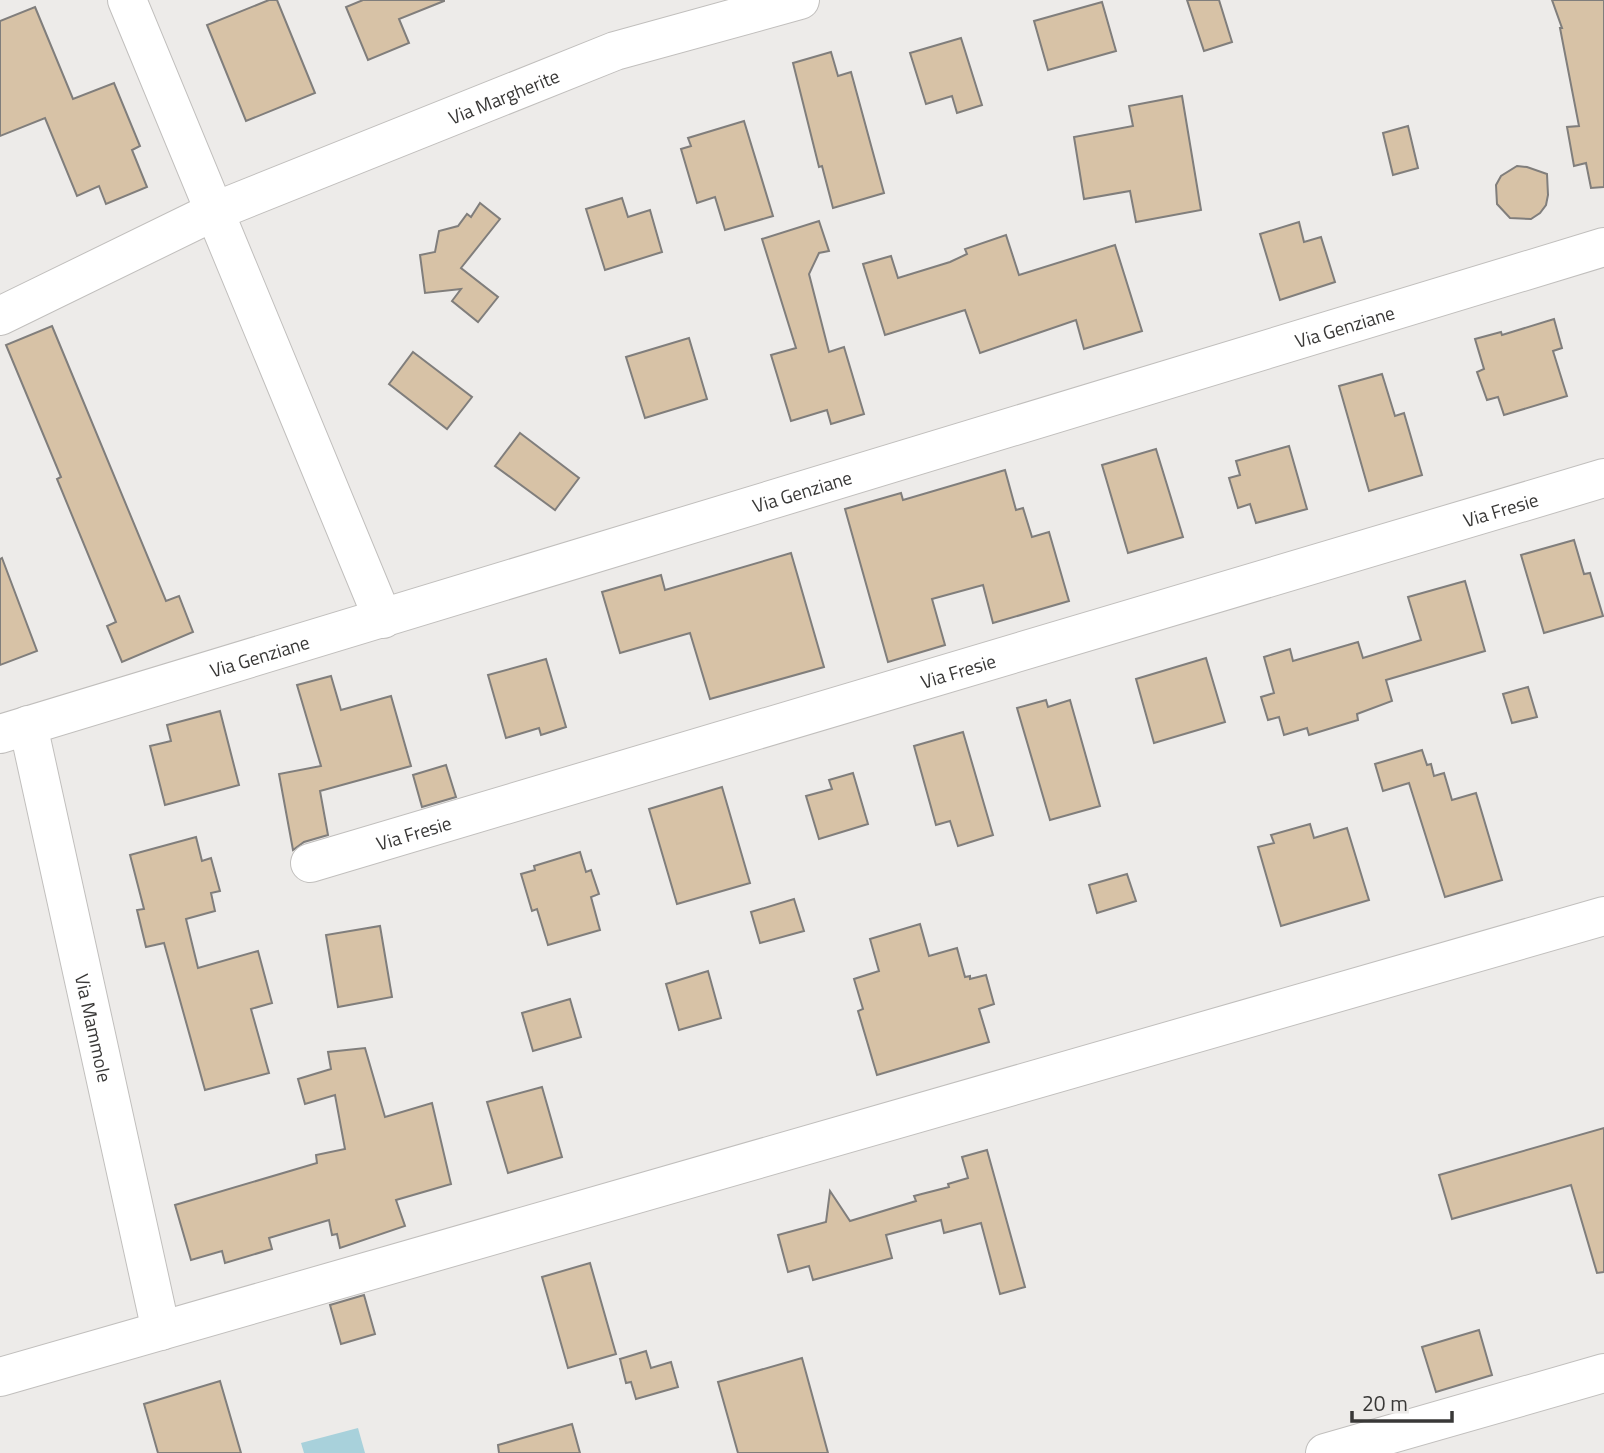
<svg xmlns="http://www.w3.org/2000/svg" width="1604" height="1453" font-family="'Titillium Web',sans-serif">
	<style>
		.water { fill: #a8d1db }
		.building { fill: #d7c2a6; stroke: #807e7c; stroke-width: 2 }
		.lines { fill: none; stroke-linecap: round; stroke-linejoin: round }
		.minor-casing { stroke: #c1bfbd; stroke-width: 40 }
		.minor { stroke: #fff; stroke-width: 38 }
		.labels { text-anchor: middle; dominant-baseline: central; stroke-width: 5; stroke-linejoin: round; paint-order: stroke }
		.street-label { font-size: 19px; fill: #393837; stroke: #edebe9 }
	</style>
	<rect width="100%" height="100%" fill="#edebe9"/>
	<polygon class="water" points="358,1428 365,1453 304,1453 301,1443"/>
	<g class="building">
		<polygon points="269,0 277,0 315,93 246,121 207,25"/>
		<polygon points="363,0 444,0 444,1 399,19 409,43 368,60 346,7"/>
		<polygon points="1187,0 1219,0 1232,42 1204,51"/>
		<polygon points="1552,0 1604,0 1604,187 1591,188 1586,163 1574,166 1567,127 1579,126 1560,28 1562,28"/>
		<polygon points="1102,2 1116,51 1048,70 1034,21"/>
		<polygon points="35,7 73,99 114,83 140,146 132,150 147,187 106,204 99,186 77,196 45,118 0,136 0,21"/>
		<polygon points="961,38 982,105 957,113 952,96 926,104 910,53"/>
		<polygon points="831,52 838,76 851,72 884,193 833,208 822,166 819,167 793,63"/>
		<polygon points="1182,96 1201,210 1136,222 1130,191 1084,199 1074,137 1133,126 1129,106"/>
		<polygon points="744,121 773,216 725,230 715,197 697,203 681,149 691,146 688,138"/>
		<polygon points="1408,126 1418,168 1393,175 1383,133"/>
		<polygon points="1517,166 1527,167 1547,174 1548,195 1546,205 1540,213 1531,219 1510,218 1497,204 1496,185 1501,176"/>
		<polygon points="622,198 628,217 650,210 662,252 605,270 586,209"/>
		<polygon points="480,203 500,219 461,268 498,297 478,322 452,301 461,289 425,293 420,255 435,252 439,231 458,226 467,214 471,217"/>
		<polygon points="819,221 829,251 819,253 809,274 829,352 844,347 864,414 831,424 827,410 791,421 771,355 796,348 762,239"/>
		<polygon points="1299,222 1304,242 1321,237 1335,282 1280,300 1260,234"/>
		<polygon points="1006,235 1019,275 1115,245 1142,331 1084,349 1076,320 980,353 965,310 885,335 863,264 891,256 898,278 950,262 967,254 965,249"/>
		<polygon points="1554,319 1562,348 1553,351 1567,396 1504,415 1498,397 1487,400 1477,372 1484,369 1475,339 1501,332 1502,335"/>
		<polygon points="52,326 166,601 179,596 193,632 122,662 107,626 116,622 57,479 61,477 6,345"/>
		<polygon points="689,338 707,399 645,418 626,357"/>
		<polygon points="413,352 472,397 447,429 389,384"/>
		<polygon points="1382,374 1395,416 1404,413 1422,475 1369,491 1339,386"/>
		<polygon points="520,433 579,478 555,510 495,466"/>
		<polygon points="1289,446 1307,509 1256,523 1250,504 1238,508 1229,478 1240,475 1236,461"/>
		<polygon points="1156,449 1183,537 1128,553 1102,465"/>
		<polygon points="1005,470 1016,510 1023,508 1032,537 1049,532 1069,601 993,623 983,585 932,599 945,645 888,662 845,509 901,493 903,500"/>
		<polygon points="1574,540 1584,574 1590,573 1603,616 1544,633 1521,555"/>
		<polygon points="791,553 824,667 710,699 690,633 620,653 602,592 661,575 665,590"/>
		<polygon points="2,558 37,651 0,665 0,559"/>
		<polygon points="1465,581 1485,651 1386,680 1392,701 1357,714 1358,720 1309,735 1307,728 1284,735 1279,717 1268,720 1261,697 1274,693 1264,657 1290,649 1293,661 1358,642 1363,658 1421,640 1408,597"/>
		<polygon points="1206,658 1225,722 1154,743 1136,679"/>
		<polygon points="546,659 566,727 541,735 539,728 506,738 488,675"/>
		<polygon points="331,676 341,710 391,696 411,766 320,791 328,835 304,842 293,850 279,774 321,766 297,685"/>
		<polygon points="1528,687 1537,717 1512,723 1503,694"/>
		<polygon points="1046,700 1048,707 1070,700 1100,806 1050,820 1017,708"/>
		<polygon points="220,711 239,785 165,805 150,746 171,741 167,725"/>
		<polygon points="963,732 993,835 958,846 950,821 936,825 914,746"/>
		<polygon points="1422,750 1427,765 1431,764 1434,776 1444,773 1452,800 1476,793 1502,880 1445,897 1409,783 1383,791 1375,764"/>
		<polygon points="446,765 456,797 422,807 413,775"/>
		<polygon points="853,773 868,824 819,839 806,796 832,789 829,780"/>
		<polygon points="722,787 750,883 677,904 649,809"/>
		<polygon points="1310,824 1314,838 1347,828 1369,900 1281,926 1258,847 1274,843 1271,835"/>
		<polygon points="196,837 202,861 211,858 220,891 211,893 215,911 186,919 198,968 258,951 272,1003 251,1009 269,1073 205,1090 164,943 146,947 137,910 144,909 130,855"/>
		<polygon points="580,852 586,872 591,870 599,894 591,897 600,930 548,945 537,909 532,911 521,874 535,870 534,866"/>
		<polygon points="1127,874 1136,901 1097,913 1089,885"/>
		<polygon points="794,899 804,931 760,943 751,912"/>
		<polygon points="920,924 929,956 957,948 965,977 970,976 970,979 986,975 994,1004 979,1009 989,1042 877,1075 858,1011 863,1009 854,979 879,971 870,939"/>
		<polygon points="380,926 392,997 338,1007 326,935"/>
		<polygon points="708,971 721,1018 679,1030 666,984"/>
		<polygon points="570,999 581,1037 533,1051 522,1013"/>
		<polygon points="365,1048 385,1117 432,1103 451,1184 396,1200 405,1226 340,1248 337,1234 332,1235 329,1220 269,1238 272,1249 225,1263 222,1251 191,1260 175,1205 317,1163 316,1155 345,1149 335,1095 305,1104 298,1079 331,1069 328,1052"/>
		<polygon points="542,1087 562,1157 508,1173 487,1102"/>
		<polygon points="1604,1128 1604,1272 1597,1273 1571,1185 1452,1219 1439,1175"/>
		<polygon points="987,1150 1025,1287 1000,1294 981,1223 944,1233 941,1220 886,1235 892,1258 813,1280 809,1266 788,1272 778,1235 826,1222 830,1191 850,1221 916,1201 914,1196 949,1187 948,1184 968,1178 962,1157"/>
		<polygon points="590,1263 616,1354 568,1368 542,1277"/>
		<polygon points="364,1295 375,1334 341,1344 330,1305"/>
		<polygon points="1479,1330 1492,1375 1436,1392 1422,1347"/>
		<polygon points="646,1351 651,1368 671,1362 678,1387 636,1399 631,1382 626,1383 620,1359"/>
		<polygon points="802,1358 828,1453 738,1453 718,1382"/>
		<polygon points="220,1381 241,1453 158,1453 144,1404"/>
		<polygon points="572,1424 580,1453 499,1453 498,1445"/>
	</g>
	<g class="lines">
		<g class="minor-casing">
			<g id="minor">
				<polyline points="127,0 383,619"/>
				<path id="s1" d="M0,316l213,-104 402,-161 185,-51"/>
				<path id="s2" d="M28,725l133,606"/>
				<path id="s3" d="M0,734l1604,-487"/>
				<path id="s4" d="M310,863l1294,-385"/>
				<polyline points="0,1377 1604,916"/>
				<polyline points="1325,1453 1604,1373"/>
			</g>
		</g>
		<use href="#minor" class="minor"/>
	</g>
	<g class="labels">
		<g class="street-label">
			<text stroke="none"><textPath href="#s1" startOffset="550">Via Margherite</textPath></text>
			<text stroke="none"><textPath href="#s3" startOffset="1405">Via Genziane</textPath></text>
			<text stroke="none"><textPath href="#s3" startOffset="838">Via Genziane</textPath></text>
			<text stroke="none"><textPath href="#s4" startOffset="1242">Via Fresie</textPath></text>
			<text stroke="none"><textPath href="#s3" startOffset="271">Via Genziane</textPath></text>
			<text stroke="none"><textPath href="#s4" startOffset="676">Via Fresie</textPath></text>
			<text stroke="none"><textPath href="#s4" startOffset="108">Via Fresie</textPath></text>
			<text stroke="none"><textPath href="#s2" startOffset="310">Via Mammole</textPath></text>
		</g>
	</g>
	<path d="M1352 1411v10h100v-10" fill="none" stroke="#393837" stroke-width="3.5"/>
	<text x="1362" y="1411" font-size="21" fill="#393837" stroke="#edebe9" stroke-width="5" paint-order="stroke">20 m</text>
</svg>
